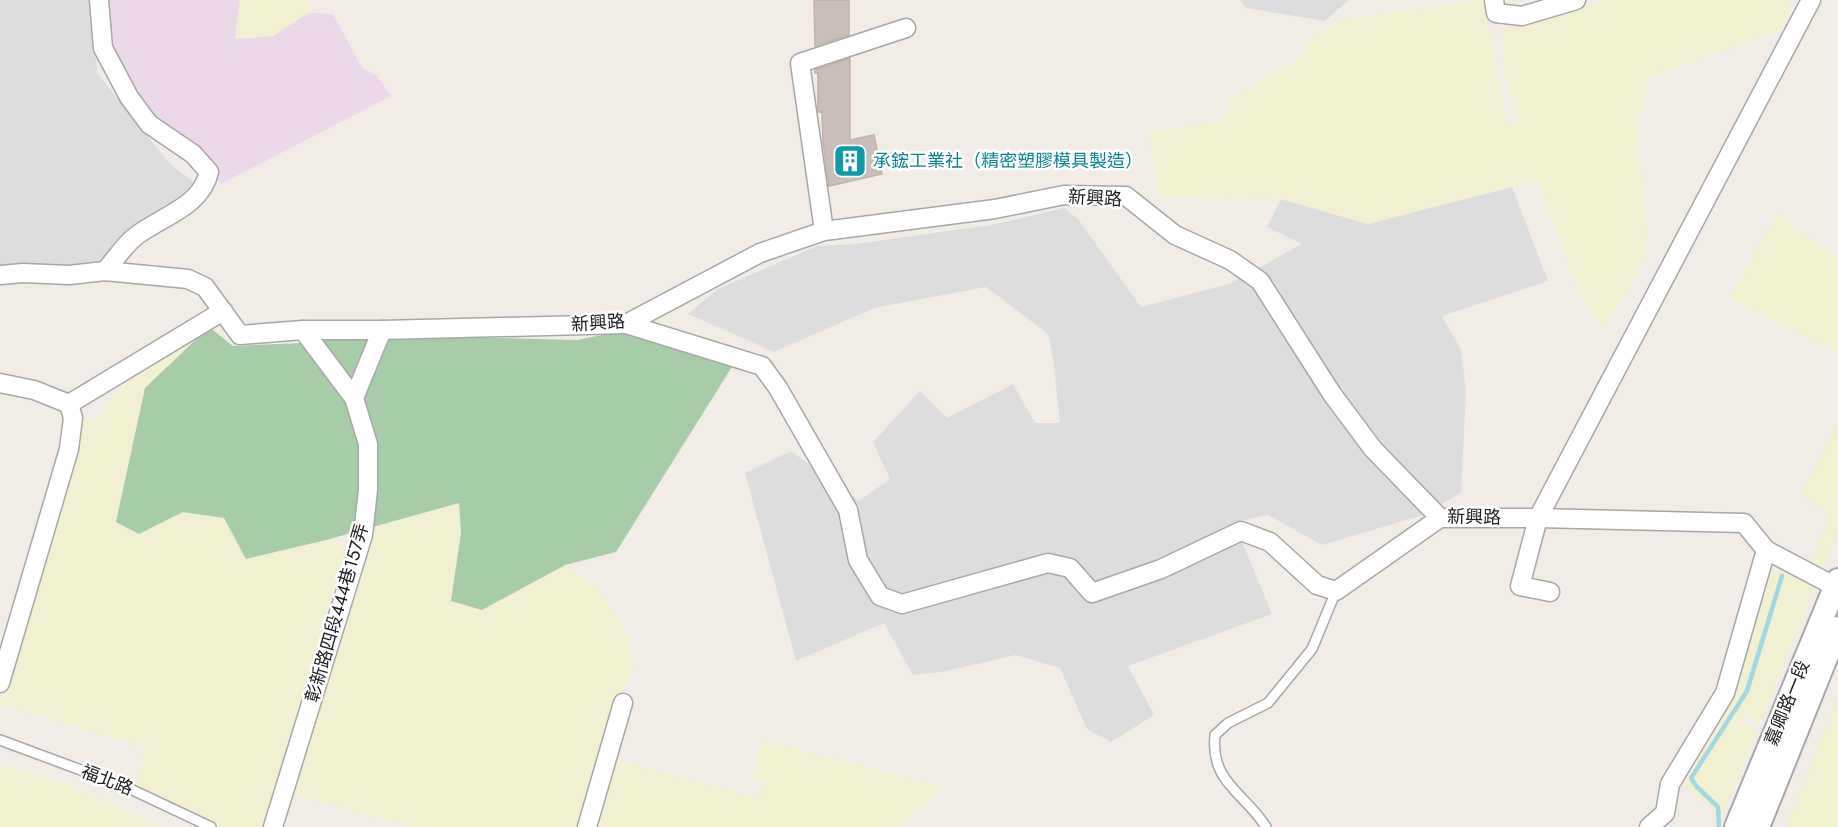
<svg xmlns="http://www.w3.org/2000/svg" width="1838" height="827" font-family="Jost,'Noto Sans TC',sans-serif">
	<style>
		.residential { fill: #dedddd }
		.industrial { fill: #ebd8e9 }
		.farmland { fill: #f1f0d0 }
		.cemetery { fill: #a6cca8 }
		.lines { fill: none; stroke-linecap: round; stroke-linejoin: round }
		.stream { stroke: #a4d8e1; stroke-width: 4.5 }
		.building { fill: #c9beb9; stroke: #c4b1a7; stroke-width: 1.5 }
		.service-casing { stroke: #a7a7a7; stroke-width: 12 }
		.minor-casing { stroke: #a7a7a7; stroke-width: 21 }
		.tertiary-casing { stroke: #a7a7a7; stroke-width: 26 }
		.service { stroke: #fff; stroke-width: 9 }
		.minor { stroke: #fff; stroke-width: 18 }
		.tertiary { stroke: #fff; stroke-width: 22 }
		.labels { text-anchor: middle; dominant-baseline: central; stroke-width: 5; stroke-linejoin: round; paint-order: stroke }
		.culture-label { font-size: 18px; fill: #0d838f; stroke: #fff; text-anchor: start }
		.street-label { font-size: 18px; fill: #202020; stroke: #fff }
	</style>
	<rect width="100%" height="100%" fill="#f1ede6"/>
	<g class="residential">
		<polygon points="0,0 93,0 97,73 169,163 201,188 91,270 0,270"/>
		<polygon points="1240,0 1349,0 1325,21 1246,8"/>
		<polygon points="1512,187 1548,281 1442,316 1461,350 1466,391 1461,493 1420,516 1322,545 1268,515 1234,522 1272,614 1128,666 1154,715 1111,742 1087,729 1060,668 1016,655 942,672 913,675 884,623 796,661 745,473 791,451 859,501 890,479 873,442 920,391 947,418 1013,384 1035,423 1060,423 1053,357 1048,334 986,287 874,308 774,352 688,314 718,289 817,246 856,244 991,225 1064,208 1078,219 1141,307 1229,284 1302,244 1267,227 1281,199 1368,224"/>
	</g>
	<polygon class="industrial" points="105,0 240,0 235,39 273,36 308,13 333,14 362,68 377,76 391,96 221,184 205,158 161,129 108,53"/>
	<g class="farmland">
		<polygon points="240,0 309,0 308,13 273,36 235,39"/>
		<polygon points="1468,0 1486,0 1491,40 1508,125 1518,121 1504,73 1502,30 1605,0 1790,0 1791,5 1783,30 1649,77 1637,130 1648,239 1642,264 1606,326 1595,322 1572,275 1537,180 1368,224 1281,199 1160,198 1149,133 1218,120 1231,111 1228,100 1300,57 1313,36 1345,19 1467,2"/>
		<polygon points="1777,214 1838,257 1838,353 1729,299"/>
		<polygon points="209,327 139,534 183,512 225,518 246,559 326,540 346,545 265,827 210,827 134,792 146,748 0,704 76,419 101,419 110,399 124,387 132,365"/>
		<polygon points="1838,422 1838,531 1824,566 1812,564 1830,514 1800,495"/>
		<polygon points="460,503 461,533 452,601 483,610 565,565 592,582 611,606 628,637 633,671 619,698 579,827 410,827 290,794 358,537 403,518"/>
		<polygon points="1772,569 1807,579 1814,587 1760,724 1745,715 1741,721 1757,730 1721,817 1676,778 1739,668"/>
		<polygon points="1838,697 1838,827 1786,827"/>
		<polygon points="761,739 943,787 901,827 590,827 609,758 759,798 764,783 753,779"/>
		<polygon points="0,764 70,785 162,827 0,827"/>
	</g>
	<polygon class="cemetery" points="209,327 233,346 302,343 371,335 577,340 637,328 735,362 616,552 565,565 482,610 451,601 461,533 459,503 326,540 246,559 224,518 183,512 139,534 116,522 145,388"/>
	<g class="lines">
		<polyline class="stream" points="1719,827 1718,807 1697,787 1691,778 1747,691 1782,576"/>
	</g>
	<g class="building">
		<polygon points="814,0 849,0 849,35 815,46"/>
		<polygon points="850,58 850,140 874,135 882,174 829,186 823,142 822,112 818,112 818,73 815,73 815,70"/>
	</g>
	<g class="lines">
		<g class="service-casing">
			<g id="service">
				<polyline points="0,740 124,786 211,827"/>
				<path d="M1266,827c-21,-34 -56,-44 -51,-92l13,-12 40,-20 44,-54 24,-58"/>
			</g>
		</g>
		<g class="minor-casing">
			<g id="minor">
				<path d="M99,0l4,48 26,49 20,27 44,30 16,18c-8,35 -47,44 -73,64 -12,9 -21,24 -31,35"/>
				<polyline points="1494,0 1496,13 1522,16 1576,0"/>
				<polyline points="824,231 800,63 906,28"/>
				<polyline points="0,275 23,273 69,275 105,271 188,279 205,287 240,335 303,330 382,330 626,324 760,253 824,231 995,209 1064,195 1126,196 1175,235 1230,260 1260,281 1332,394 1373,449 1440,518 1538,518 1744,523 1766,550 1838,588"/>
				<polyline points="626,324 762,366 778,388 848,510 858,560 880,596 902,604 1048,563 1070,568 1092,593 1161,569 1241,531 1270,542 1317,585 1336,591 1440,518"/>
				<polyline points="303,330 354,398"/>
				<polyline points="0,383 34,390 69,404"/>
				<polyline points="69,404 223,311"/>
				<polyline points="1550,592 1520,586 1538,518 1811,0"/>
				<polyline points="0,683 69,449 73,418 69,404"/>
				<polyline points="273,827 363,535 368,490 368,444 354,398 382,330"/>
				<polyline points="587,827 623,703"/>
				<polyline points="1649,827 1665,813 1670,784 1725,693 1766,550"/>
			</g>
		</g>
		<g class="tertiary-casing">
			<g id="tertiary">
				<polyline points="1736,827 1838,580"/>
				<polyline points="1758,827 1838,628"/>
			</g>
		</g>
		<use href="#service" class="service"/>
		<use href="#minor" class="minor"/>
		<use href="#tertiary" class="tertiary"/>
	</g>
	<defs>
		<g id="building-square" transform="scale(1.725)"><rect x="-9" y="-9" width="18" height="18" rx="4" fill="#0f9aa8" stroke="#fff"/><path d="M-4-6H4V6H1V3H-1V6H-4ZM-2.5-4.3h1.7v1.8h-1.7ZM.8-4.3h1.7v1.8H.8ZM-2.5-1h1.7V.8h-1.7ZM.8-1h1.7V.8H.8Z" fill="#fff"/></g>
	</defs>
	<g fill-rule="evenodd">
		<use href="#building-square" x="850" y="161"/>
	</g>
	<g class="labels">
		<g class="culture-label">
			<text x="873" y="161">承鋐工業社（精密塑膠模具製造）</text>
		</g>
		<g class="street-label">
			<text transform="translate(1095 198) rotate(3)">新興路</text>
			<text transform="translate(598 323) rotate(-4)">新興路</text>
			<text transform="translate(1474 517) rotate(1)">新興路</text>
			<text transform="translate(337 613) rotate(-74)">彰新路四段444巷157弄</text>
			<text transform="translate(1787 703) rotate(-68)">嘉卿路一段</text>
			<text transform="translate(107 780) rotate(21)">福北路</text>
		</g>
	</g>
</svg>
